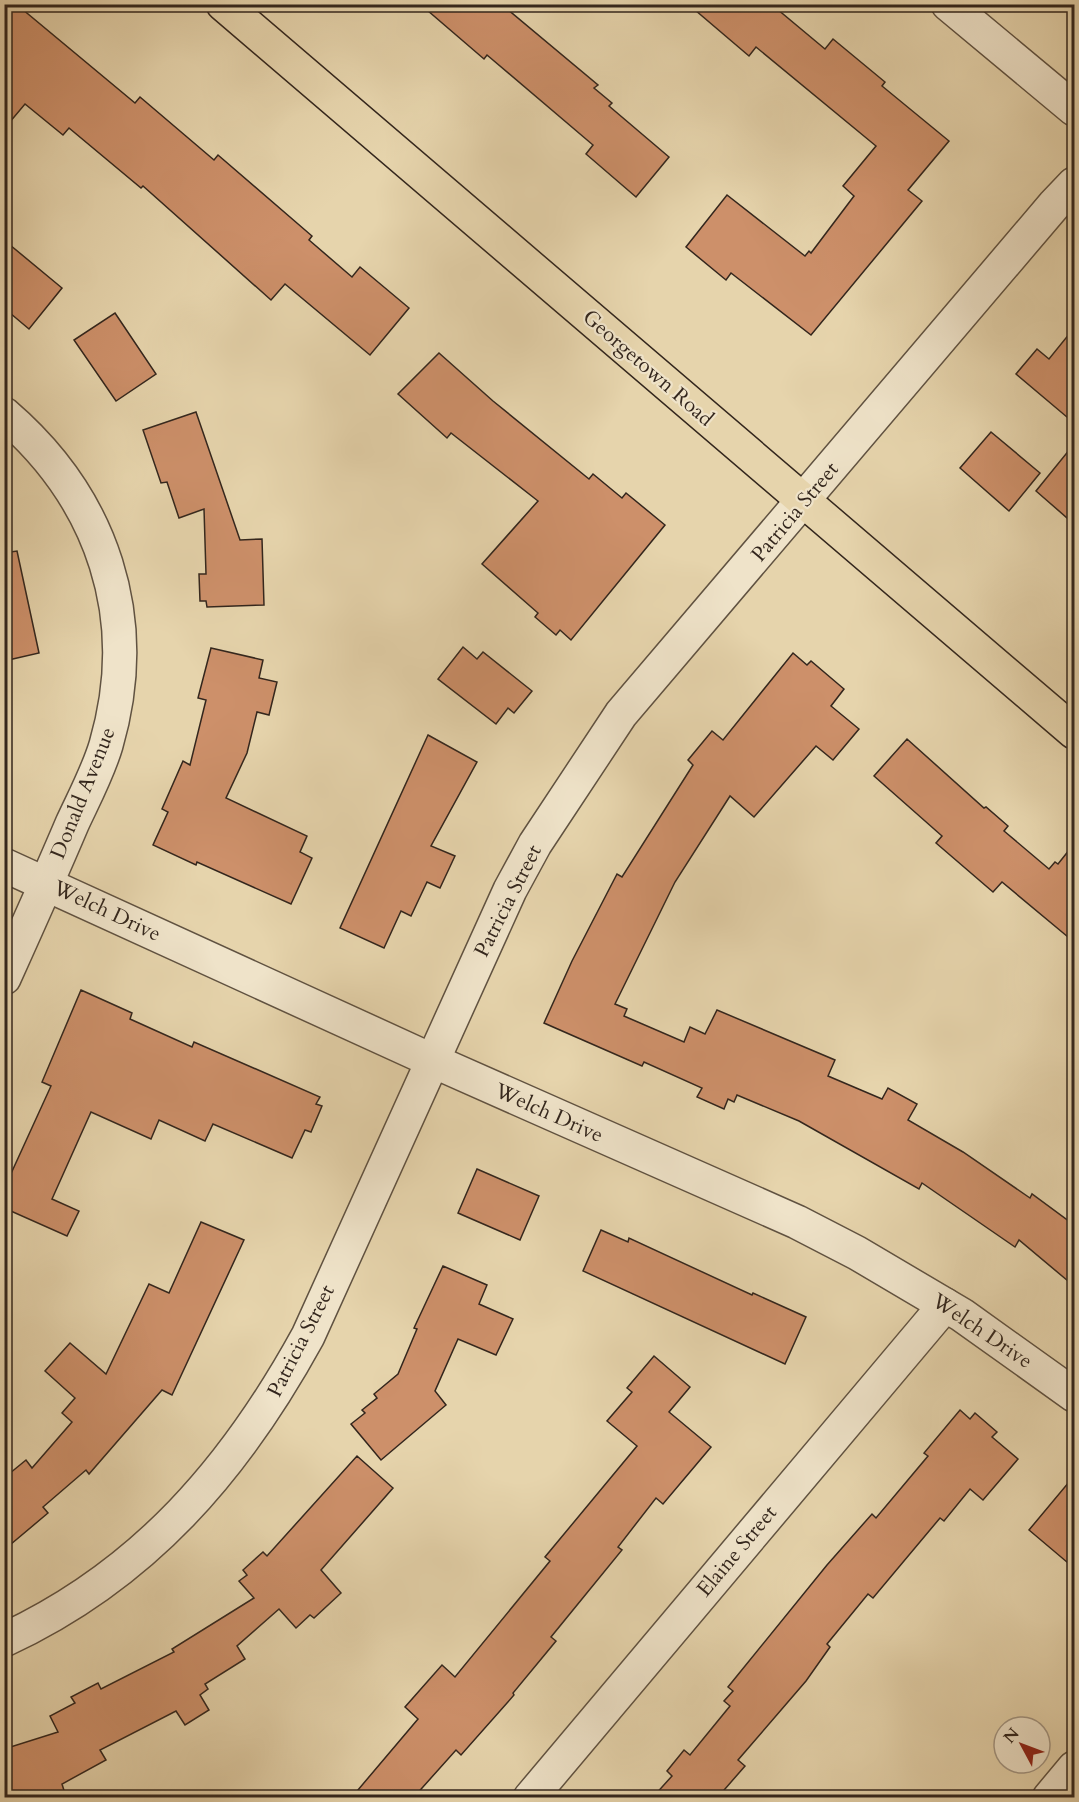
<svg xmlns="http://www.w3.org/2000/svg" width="1079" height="1802" font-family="Cardo,serif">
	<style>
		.building { fill: #cd906a; stroke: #33261d; stroke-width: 1.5 }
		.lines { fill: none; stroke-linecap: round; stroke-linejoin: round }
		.minor-casing { stroke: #605241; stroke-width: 36 }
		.major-casing { stroke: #33261d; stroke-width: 36 }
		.minor { stroke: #efe3c9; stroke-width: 33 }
		.major { stroke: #e6d4ac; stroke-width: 33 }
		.labels { text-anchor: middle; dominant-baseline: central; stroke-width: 4.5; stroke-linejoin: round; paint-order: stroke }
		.street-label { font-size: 21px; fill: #33261d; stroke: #efe3c9 }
	</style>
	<rect width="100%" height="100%" fill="#e6d4ac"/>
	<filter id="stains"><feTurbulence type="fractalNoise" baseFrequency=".00333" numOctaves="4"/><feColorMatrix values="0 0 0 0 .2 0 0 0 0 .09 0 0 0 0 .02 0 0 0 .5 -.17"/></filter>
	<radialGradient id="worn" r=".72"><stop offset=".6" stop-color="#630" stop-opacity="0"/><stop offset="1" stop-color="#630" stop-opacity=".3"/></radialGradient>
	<g class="building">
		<polygon points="4,4 16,4 135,103 140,97 214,160 218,155 312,236 309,240 352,277 360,267 409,308 370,355 285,284 271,300 143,186 141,188 69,128 63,135 25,104 4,129"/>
		<polygon points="420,4 501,4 598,85 594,88 612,103 609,106 669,157 636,197 586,154 593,145 487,55 484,59"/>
		<polygon points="688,4 771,4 825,49 833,39 885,82 882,86 949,141 908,190 922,201 811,335 731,273 726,280 686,247 727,195 805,256 809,251 811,253 854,196 843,186 876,146 756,47 749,56"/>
		<polygon points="4,240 62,288 29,329 4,308"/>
		<polygon points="115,313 156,374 116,401 74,340"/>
		<polygon points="1074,328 1074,423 1016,374 1037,349 1049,359"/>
		<polygon points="439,353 493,401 589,479 593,474 622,498 626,493 665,525 571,640 560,630 556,635 535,617 538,613 482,564 538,501 451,433 447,438 398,394"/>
		<polygon points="196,412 240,540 262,539 264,605 207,607 206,601 200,601 199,574 206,574 204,509 179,518 167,482 161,483 143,430"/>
		<polygon points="991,432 1040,473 1009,511 960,468"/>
		<polygon points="1074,444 1074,524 1036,491"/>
		<polygon points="17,551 39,653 4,661 4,553"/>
		<polygon points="463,647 477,659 483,652 532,691 514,713 508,708 496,724 438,679"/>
		<polygon points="211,648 263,660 259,678 277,682 269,715 257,712 247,753 226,798 307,836 300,852 312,858 291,904 197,862 196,865 153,845 168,812 162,809 183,761 190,765 206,700 198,698"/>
		<polygon points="793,653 807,665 811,661 844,689 831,706 859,729 833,760 816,746 754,817 730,796 675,882 615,1004 627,1009 624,1016 684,1042 690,1027 705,1034 717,1010 835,1060 828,1076 882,1099 888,1088 917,1104 908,1120 963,1152 1030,1198 1032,1194 1074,1225 1074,1286 1019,1240 1015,1247 922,1183 919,1189 799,1121 737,1095 734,1102 728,1099 724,1109 697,1097 702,1088 644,1062 642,1066 544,1023 572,961 617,874 622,877 693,765 688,760 712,731 723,740"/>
		<polygon points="428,735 477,762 431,846 455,856 440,888 427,882 411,916 401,911 384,948 340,928"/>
		<polygon points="907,739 984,808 986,807 1008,826 1004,831 1049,869 1055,862 1058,864 1074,844 1074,942 1002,882 993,892 936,843 942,836 874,776"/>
		<polygon points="81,990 132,1013 130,1019 192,1047 194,1042 320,1097 316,1104 322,1106 311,1132 305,1130 292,1158 213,1124 205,1141 159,1120 151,1139 91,1112 52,1199 79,1211 67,1236 4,1208 4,1189 51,1086 42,1082"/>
		<polygon points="477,1169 539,1196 520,1240 458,1213"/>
		<polygon points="201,1222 244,1240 172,1395 162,1390 89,1474 86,1470 43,1507 48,1513 4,1550 4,1478 26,1460 32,1468 72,1422 62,1413 75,1398 45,1371 70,1343 106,1374 149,1284 169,1293"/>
		<polygon points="601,1230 628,1242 629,1238 752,1295 753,1293 806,1317 785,1364 583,1271"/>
		<polygon points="443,1266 487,1285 479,1304 513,1319 496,1355 458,1339 435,1391 446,1405 381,1460 351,1424 365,1413 362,1410 377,1398 374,1394 398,1374 417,1329 414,1328"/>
		<polygon points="654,1356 690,1387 669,1412 711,1447 663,1504 656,1498 618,1547 622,1550 551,1637 556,1641 513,1693 514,1695 461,1755 456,1750 414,1797 352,1797 418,1719 405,1707 442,1665 455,1677 550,1561 545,1557 637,1446 607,1421 632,1392 627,1388"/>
		<polygon points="960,1410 970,1419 975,1413 997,1432 992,1437 1018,1459 983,1500 970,1489 944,1521 940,1518 873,1598 868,1594 827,1644 830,1647 806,1681 738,1760 745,1766 718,1797 653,1797 672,1776 667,1771 684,1750 690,1755 730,1706 724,1701 733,1691 728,1687 827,1565 872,1514 876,1518 928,1456 924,1453"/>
		<polygon points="357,1456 393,1488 321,1570 341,1593 314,1618 310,1615 296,1628 279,1609 237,1646 245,1659 205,1684 208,1689 200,1695 209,1710 185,1725 176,1711 100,1750 106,1760 62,1784 66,1797 4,1797 4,1749 58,1732 50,1716 75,1703 71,1697 98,1683 101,1689 174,1652 172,1649 254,1598 239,1581 247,1575 243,1570 263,1552 267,1556"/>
		<polygon points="1074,1476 1074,1568 1029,1530"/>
	</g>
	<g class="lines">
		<g class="minor-casing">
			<g id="minor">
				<polyline points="948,4 1074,109"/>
				<path d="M4,414c99,85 139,204 102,331 -8,27 -22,53 -34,79 -22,52 -45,103 -68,154"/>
				<polyline points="4,865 431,1060 797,1222 857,1253 962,1315 1074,1395"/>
				<path d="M4,1640c140,-65 231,-171 304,-304l202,-446 25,-46 86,-130 433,-509 20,-21"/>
				<polyline points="530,1798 945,1305"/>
				<polyline points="1049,1798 1074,1768"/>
			</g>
		</g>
		<g class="major-casing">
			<polyline id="major" points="223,4 1074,732"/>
		</g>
		<use href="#minor" class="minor"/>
		<use href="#major" class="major"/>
	</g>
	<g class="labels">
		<g class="street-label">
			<text transform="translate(648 368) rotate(41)">Georgetown Road</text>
			<text transform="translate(795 512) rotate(-50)">Patricia Street</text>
			<text transform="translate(83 793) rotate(-68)">Donald Avenue</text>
			<text transform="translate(508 901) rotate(-63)">Patricia Street</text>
			<text transform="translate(107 911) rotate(25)">Welch Drive</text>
			<text transform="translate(549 1113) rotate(24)">Welch Drive</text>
			<text transform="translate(982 1331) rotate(34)">Welch Drive</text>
			<text transform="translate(301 1341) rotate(-63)">Patricia Street</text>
			<text transform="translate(737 1551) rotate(-50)">Elaine Street</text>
		</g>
	</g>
	<rect width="1079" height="1802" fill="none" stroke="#e6d4ac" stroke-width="24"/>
	<rect x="6" y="6" width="1067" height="1790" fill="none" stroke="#33261d" stroke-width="3"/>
	<rect x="12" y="12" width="1055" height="1778" fill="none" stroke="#33261d" stroke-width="1.5"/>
	<g transform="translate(1022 1745) rotate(311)"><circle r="28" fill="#efe3c9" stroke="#a49784" stroke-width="1.5"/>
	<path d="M0-4.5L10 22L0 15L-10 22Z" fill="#8f2418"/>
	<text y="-9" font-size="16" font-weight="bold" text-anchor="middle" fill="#33261d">N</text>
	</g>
	<rect width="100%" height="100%" filter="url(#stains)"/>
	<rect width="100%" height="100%" fill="url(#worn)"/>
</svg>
